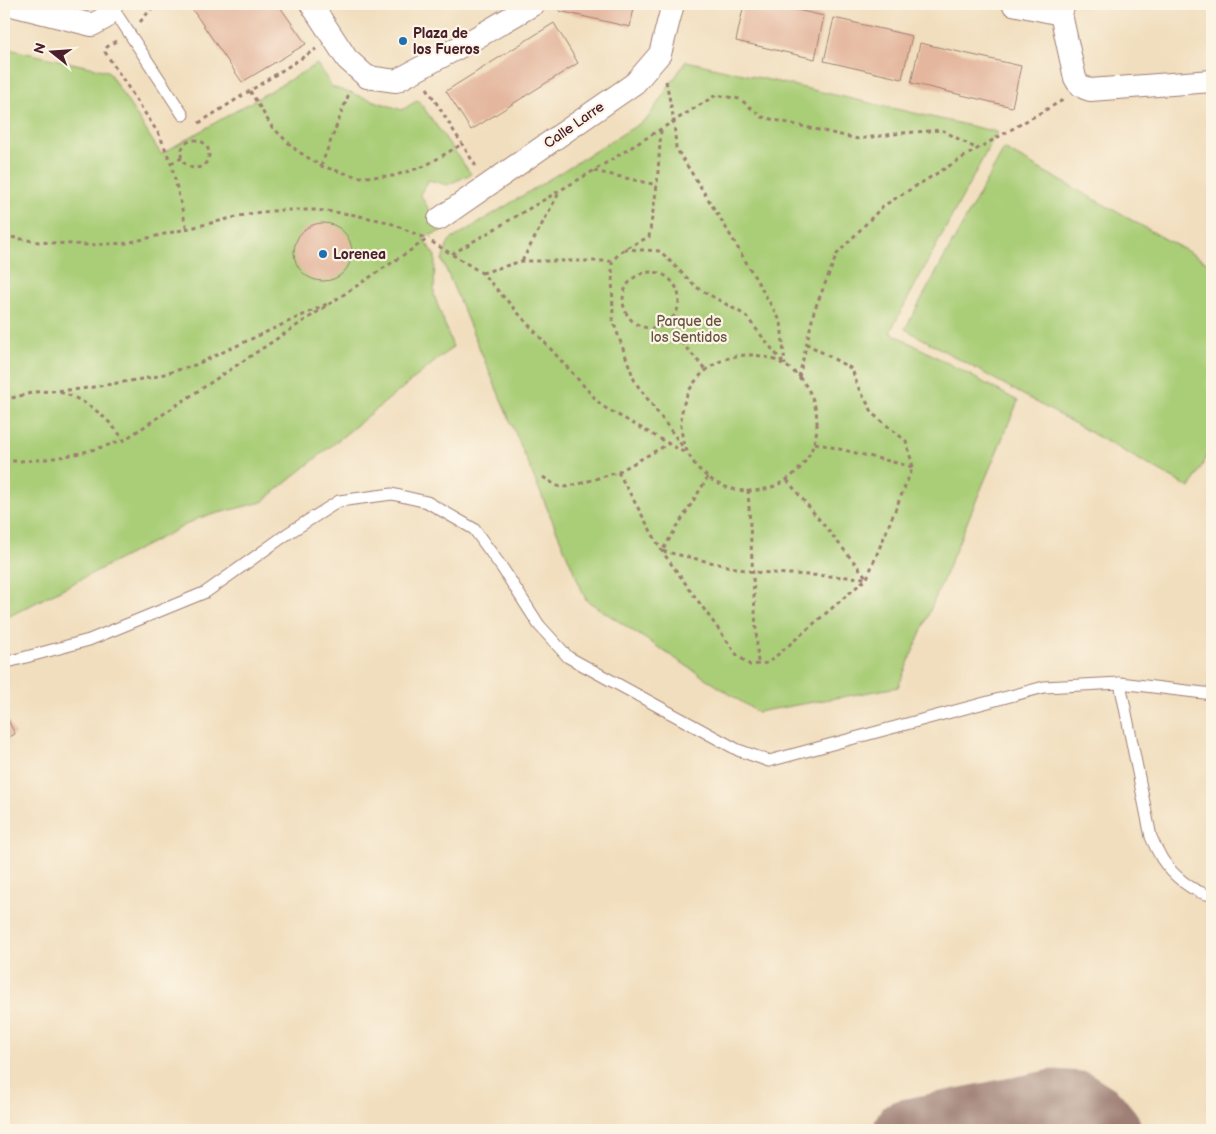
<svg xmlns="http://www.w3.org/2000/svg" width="1216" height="1134" font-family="'Balsamiq Sans',sans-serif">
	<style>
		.green { fill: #aace78; stroke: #7a7652 }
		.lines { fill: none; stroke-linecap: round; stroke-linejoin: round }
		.taxiway { stroke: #9e7e74; stroke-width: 61 }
		.building { fill: #e4b69d }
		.service-casing { stroke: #9e7e74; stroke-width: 13 }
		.minor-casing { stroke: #9e7e74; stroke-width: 24 }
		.path { stroke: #9e7e74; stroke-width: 3; stroke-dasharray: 4 4; stroke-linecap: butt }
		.service { stroke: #fff; stroke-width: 11 }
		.minor { stroke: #fff; stroke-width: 22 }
		.poi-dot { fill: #1f6fb2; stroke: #fcf5e5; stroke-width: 2 }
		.labels { text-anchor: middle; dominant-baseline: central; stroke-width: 4.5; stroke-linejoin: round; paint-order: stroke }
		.poi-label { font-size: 14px; font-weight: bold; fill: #4a1f2b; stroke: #fcf5e5; text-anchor: start }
		.street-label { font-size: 14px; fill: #4a1f2b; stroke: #fcf5e5 }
		.park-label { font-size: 14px; fill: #675442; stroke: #fcf5e5 }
	</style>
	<rect width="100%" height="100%" fill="#fcf5e5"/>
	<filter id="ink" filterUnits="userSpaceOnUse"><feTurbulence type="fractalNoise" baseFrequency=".02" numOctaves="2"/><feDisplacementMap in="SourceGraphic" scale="10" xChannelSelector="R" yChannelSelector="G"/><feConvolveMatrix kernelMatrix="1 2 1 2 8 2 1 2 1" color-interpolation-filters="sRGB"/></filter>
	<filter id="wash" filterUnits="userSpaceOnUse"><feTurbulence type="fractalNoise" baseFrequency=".0096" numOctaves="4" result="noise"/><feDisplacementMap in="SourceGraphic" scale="20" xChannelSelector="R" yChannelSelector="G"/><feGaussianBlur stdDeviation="1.12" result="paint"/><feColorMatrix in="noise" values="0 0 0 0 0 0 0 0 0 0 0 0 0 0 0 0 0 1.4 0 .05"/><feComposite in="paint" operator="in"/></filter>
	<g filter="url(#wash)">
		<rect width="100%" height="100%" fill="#f1debe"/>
		<g class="green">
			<polygon points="4,48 108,71 161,154 317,64 332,87 402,110 418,100 471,174 447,185 429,180 420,194 441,231 423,238 435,256 434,295 453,347 262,502 199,518 4,619"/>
			<polygon points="686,61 997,132 890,332 1018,401 898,687 757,712 586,600 442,260 449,241 647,119"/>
			<polygon points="1004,149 1212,265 1212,447 1190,488 905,329"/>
		</g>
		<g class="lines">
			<polyline class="taxiway" points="904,1130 1054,1100 1079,1102 1098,1114 1111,1130"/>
		</g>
		<g id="blocks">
			<g class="building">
				<polygon points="200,4 278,4 306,44 242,82 192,9"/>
				<polygon points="560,4 635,4 630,27 559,11"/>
				<polygon points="744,4 770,4 824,16 815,59 736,41"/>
				<polygon points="834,18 912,36 902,79 824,61"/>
				<polygon points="554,23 578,63 471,130 446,91"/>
				<polygon points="920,43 1021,66 1012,107 911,83"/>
				<circle cx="323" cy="252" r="29"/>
				<polygon points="4,712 15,734 4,740"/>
			</g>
		</g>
	</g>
	<g filter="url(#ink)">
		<use href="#blocks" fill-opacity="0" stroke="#9e7e74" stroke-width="1"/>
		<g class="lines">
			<g class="service-casing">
				<g id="service">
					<polyline points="112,7 183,115"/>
					<polyline points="4,663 89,640 206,592 287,534 339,501 392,494 427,502 474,529 503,569 539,625 568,657 738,750 769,761 1044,687 1120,683 1212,694"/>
					<path d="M1120,683l31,154c3,7 7,15 11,22 10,15 31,35 50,36"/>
				</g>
			</g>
			<g class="minor-casing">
				<g id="minor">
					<polyline points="8,4 92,25 105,18 112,4"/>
					<polyline points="311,4 347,59 367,77 396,81 467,43 534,4"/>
					<polyline points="1013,4 1061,14"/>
					<path d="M1064,4l-3,10 14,64c3,7 8,10 15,12l122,-9"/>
					<polyline points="439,219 635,83 660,54 673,4"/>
				</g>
			</g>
			<g class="path">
				<polyline points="146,4 152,8"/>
				<polyline points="140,22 152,8 158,4"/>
				<polyline points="116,41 107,47 105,52 160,136 171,163 187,230"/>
				<polyline points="666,81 674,121 676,148 725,226 781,322 785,365"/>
				<polyline points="427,88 477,168"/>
				<polyline points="250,91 272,127 296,150 321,166 358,177 393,176 425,166 462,144"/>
				<polyline points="199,123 316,49"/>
				<circle cx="195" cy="154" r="14"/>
				<polyline points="171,163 182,158"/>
				<polyline points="321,166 350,91"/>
				<polyline points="594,171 657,185"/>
				<polyline points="4,236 39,242 89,245 127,243 253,213 282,210 316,210 350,214 388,222 425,238"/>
				<polyline points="432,242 482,273 602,406 687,454"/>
				<polyline points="624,249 660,251 696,287 745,315 784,364"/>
				<polyline points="452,254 593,171 716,95 740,99 762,117 858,139 902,133 942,130 977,149"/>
				<polyline points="522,261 560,191"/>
				<polyline points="612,261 613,321 635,382 686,451"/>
				<circle cx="651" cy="300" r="28"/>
				<polyline points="482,273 522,261 612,261 624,249 649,237 657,185 661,130"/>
				<polyline points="665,324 706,370"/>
				<circle cx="749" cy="423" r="68"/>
				<polyline points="799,377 814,311 837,254 883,206 977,149 1063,100"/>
				<path d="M60,392c28,9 47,25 64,48"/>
				<polyline points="4,400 35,392 81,389 154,377 195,365 329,303"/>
				<polyline points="815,443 913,467"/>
				<path d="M4,461c44,1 79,-7 120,-21l305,-202"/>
				<polyline points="618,472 662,551 737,655 750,665 768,663 867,578 913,467 906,441 874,415 858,387 852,369 807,344"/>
				<polyline points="543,477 557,486 565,487 582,483 618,472 668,444"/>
				<polyline points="708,477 662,551 753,572 866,578"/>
				<polyline points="787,480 867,578"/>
				<polyline points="748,490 758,664"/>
			</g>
			<use href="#service" class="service"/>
			<use href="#minor" class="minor"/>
		</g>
	</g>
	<g class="poi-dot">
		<circle cx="403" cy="41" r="5"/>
		<circle cx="323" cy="254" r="5"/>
	</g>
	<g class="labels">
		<g class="poi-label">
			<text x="413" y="33">Plaza de<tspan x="413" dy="16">los Fueros</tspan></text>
			<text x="333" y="254">Lorenea</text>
		</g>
		<g class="street-label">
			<text transform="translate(574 125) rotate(-35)">Calle Larre</text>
		</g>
		<g class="park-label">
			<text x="689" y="321">Parque de<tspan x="689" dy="16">los Sentidos</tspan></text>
		</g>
	</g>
	<rect width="1216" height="1134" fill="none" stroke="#fcf5e5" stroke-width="20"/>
	<g transform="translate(52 52) rotate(287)" stroke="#fcf5e5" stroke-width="4" paint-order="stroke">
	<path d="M0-4L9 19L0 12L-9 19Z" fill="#4a1f2b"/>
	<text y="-8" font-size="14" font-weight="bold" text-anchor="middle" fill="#4a1f2b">N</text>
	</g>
</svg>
